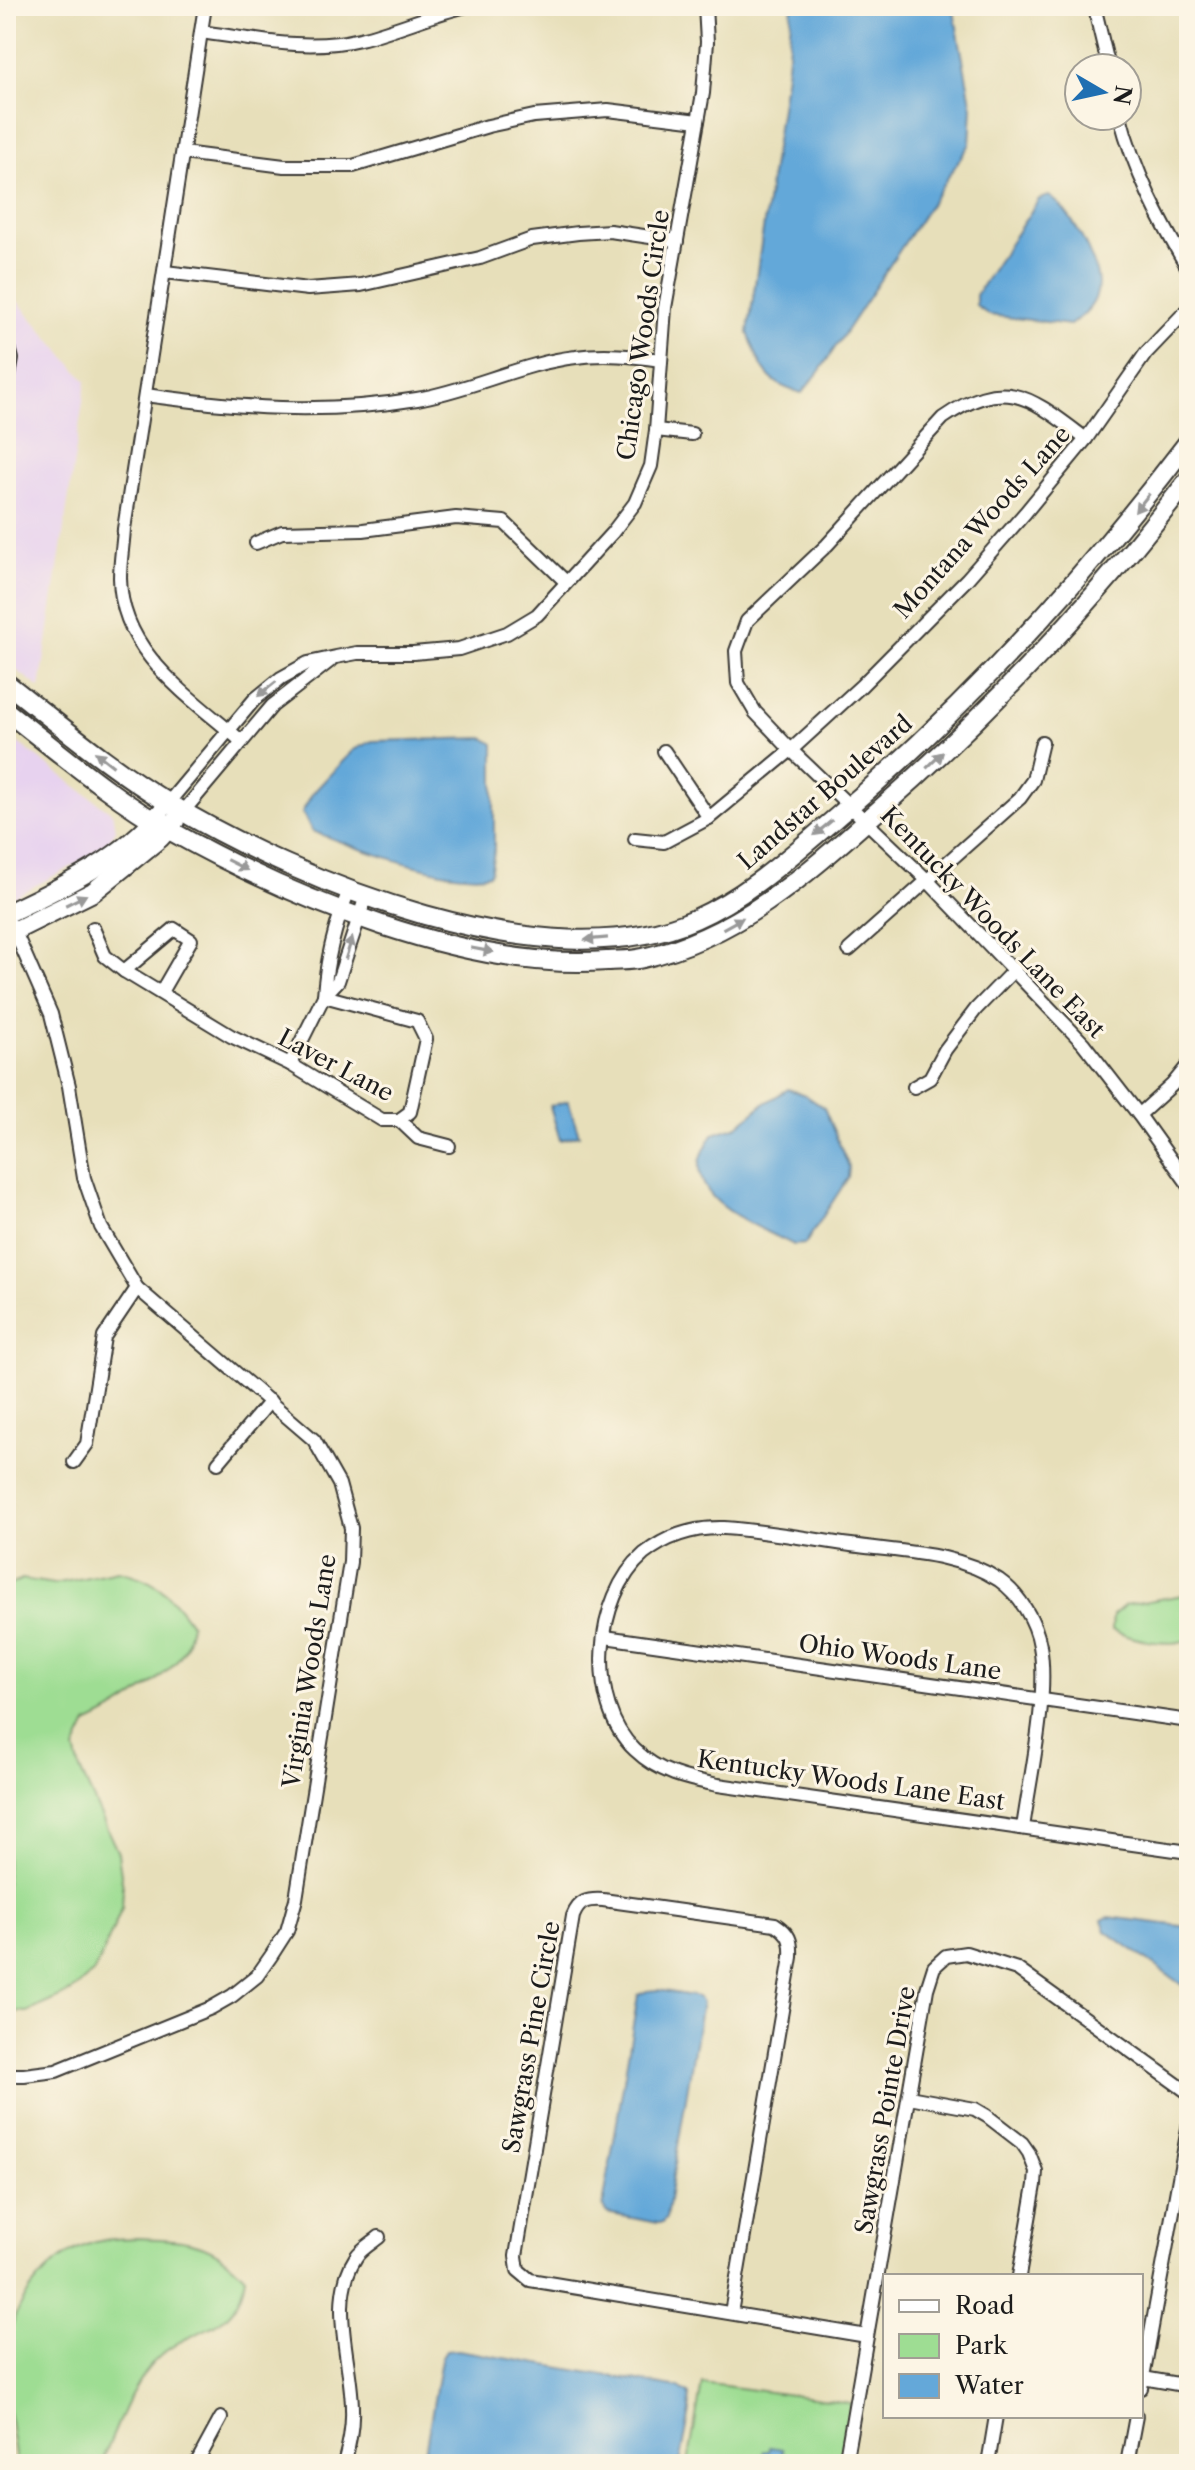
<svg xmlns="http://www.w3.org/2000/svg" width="1195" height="2470" font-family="'Libre Caslon Text',serif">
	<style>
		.built { fill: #e7d2ef }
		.green { fill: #9edd93; stroke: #5d7c58; stroke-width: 2 }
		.water { fill: #64a8d9; stroke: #40627a; stroke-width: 2 }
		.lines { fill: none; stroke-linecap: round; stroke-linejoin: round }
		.street-casing { stroke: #3a3934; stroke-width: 16 }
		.secondary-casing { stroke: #3a3934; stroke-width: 22 }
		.street { stroke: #fff; stroke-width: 12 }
		.secondary { stroke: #fff; stroke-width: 18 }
		.oneway { fill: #999 }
		.labels { text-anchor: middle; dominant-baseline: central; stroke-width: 6; stroke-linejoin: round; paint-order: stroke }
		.street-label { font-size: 24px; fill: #1c1c1c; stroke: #fcf5e5 }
	</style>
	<rect width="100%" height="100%" fill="#fcf5e5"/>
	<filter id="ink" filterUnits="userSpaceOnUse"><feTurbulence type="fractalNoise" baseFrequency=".0125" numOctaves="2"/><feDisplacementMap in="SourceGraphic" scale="16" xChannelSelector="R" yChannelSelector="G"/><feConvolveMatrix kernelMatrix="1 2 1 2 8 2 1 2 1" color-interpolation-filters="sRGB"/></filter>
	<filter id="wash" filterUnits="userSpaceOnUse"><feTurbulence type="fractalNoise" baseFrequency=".006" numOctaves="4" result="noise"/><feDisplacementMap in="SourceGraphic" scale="32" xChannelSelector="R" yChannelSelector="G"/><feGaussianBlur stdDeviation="1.8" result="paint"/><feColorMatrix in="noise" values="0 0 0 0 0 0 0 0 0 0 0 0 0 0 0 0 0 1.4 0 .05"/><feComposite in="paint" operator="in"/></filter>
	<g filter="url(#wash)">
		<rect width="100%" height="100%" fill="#e7dfba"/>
		<g class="built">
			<polygon points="6,288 86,381 40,688 6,662"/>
			<polygon points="6,734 112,813 116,829 108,843 90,857 6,901"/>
		</g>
		<g class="green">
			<path d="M118,1571c38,8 51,22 73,53 -2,7 -3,17 -6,24 -12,26 -72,65 -98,76l-12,25 5,21 38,83 5,35 -1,20 -27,63 -24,21 -44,20 -19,-1 -2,-1v-418l4,-7 12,-6 32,5z"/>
			<path d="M1189,1594l-1,46c-22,7 -54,0 -76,-10l1,-15 12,-10z"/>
			<path d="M136,2238c48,2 74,1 109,39 -9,58 -50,47 -85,79 -30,26 -43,73 -59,108h-85c-4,-36 -13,-75 -10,-111 5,-51 46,-104 99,-113 10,-2 21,-1 31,-2z"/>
			<polygon points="702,2383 851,2403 840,2464 688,2464"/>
		</g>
		<g class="water">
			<path d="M792,6h161l19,101 -2,37 -151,228 -17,21c-38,-9 -41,-27 -54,-60l39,-267z"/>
			<path d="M1049,196c21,13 48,64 49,88 0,20 -14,31 -28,41l-81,-10 -13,-9v-11l63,-96z"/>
			<path d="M484,738l10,6v108l-4,22c-37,10 -140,-28 -178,-43l-10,-19 10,-18 41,-44 19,-9z"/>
			<path d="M788,1089l17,6 19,13 25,59 -1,11 -43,66 -11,1c-32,-17 -98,-39 -94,-82 1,-10 8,-20 13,-29l25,-8 23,-20z"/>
			<polygon points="568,1101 579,1135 560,1140 550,1106"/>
			<polygon points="1108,1917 1189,1927 1189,1990 1106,1931 1102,1920"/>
			<polygon points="658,1990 698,1997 702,2002 666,2218 662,2223 657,2223 607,2213 603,2206 638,1995 647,1991"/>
			<polygon points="458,2350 679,2388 689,2395 690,2411 680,2464 423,2464 441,2359 446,2351"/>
			<polygon points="770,2447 783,2449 782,2454 787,2455 785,2464 762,2464 764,2451 769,2451"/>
		</g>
	</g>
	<g filter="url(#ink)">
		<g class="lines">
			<g class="street-casing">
				<g id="street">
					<path d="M205,6l-81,523c-1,16 -4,33 -4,49 1,76 71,119 121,163"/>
					<polyline points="1094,6 1109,68"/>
					<path d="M201,32c52,7 106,20 159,7 36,-9 70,-24 106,-33"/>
					<path d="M1120,116c14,55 40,105 69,154"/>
					<polyline points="183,153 284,166 353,166 488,126 534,116 608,110 698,121"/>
					<polyline points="165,272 308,289 361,285 480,258 532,239 578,233 610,231 677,241"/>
					<polyline points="6,336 12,359 6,392"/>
					<path d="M145,395c95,13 177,20 272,4 54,-9 105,-36 159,-42 29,-4 56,-1 85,3"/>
					<polyline points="656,430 692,434"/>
					<path d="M1086,439c-55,-41 -79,-65 -143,-21l-116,127 -80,76 -11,30 2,32 17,29 36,38 135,129 157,164 56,72 50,70"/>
					<polyline points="256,543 282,532 363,530 456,518 504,522 566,582"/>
					<polyline points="664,751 709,818"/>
					<polyline points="168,803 254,700 281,678 308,663 336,657 357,653 413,653 459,649 507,633 537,615 612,533 635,503 651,466 656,430 665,308 703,93 707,42 705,6"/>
					<polyline points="183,812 272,706 330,661"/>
					<polyline points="635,839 664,842 709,818 791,750 861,686 967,579 1025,513 1086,439 1146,353 1189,308"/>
					<polyline points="93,928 105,956 124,971 231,1036 290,1064 382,1120 399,1120 410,1112 426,1039 417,1021 324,996"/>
					<polyline points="849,950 1020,798 1033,780 1042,742"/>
					<polyline points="124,971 174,929 191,940 161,992"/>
					<path d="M324,996c2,-36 12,-73 25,-106"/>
					<polyline points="290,1064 324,996 338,981 366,896"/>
					<polyline points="914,1087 930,1078 945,1050 976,1009 1015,969"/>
					<polyline points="1139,1115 1172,1085 1189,1064"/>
					<polyline points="399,1120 418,1138 449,1146"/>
					<polyline points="74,1462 87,1444 104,1337 137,1288"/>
					<polyline points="218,1463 270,1401"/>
					<polyline points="605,1637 1189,1721"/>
					<path d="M1023,1828c7,-51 26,-133 17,-182 -4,-25 -21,-52 -41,-66 -42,-28 -100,-28 -148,-35 -42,-6 -84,-14 -127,-17 -30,-1 -56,7 -80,26 -50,43 -58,150 -9,196 24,23 52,29 83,35l471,67"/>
					<polyline points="6,2075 24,2075 56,2071 211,2008 232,1996 257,1976 271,1956 287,1931 296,1899 350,1562 351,1528 339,1484 314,1440 137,1288 101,1227 84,1178 69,1086 51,1014 12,925"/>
					<polyline points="909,2097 975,2109 987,2116 1022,2143 1029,2153 1036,2171 1035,2185 1019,2276"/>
					<path d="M731,2313l60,-356c1,-17 -2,-24 -16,-33l-172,-24c-16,-1 -24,1 -30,16l-57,340 2,14 12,10 337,56"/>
					<polyline points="1143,2378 1189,2386"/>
					<polyline points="1141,2388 1189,2123"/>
					<polyline points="196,2464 221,2418"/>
					<path d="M344,2464c5,-18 9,-36 8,-55 0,-48 -25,-108 4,-152 5,-8 16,-14 23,-20"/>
					<polyline points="845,2464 927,1989 934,1967 946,1956 966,1953 1017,1969 1189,2093"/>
					<polyline points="988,2464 996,2416"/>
					<polyline points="1127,2464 1136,2416"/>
				</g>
			</g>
			<g class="secondary-casing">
				<g id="secondary">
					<path d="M6,683c54,42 106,86 164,121 129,78 377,180 525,115 52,-23 93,-61 136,-97 134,-113 252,-242 358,-381"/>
					<path d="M6,711c53,41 105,86 163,119 119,67 300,142 438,131 12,-1 24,0 36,-3 95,-21 165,-85 236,-148 114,-100 217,-210 310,-331"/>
					<path d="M6,914c55,-27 113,-52 154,-101"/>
					<polyline points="6,935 93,892 160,838 175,821"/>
				</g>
			</g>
			<use href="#street" class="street"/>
			<use href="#secondary" class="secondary"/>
		</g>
		<defs><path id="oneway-solid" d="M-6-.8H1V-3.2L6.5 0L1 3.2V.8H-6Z" transform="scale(2)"/></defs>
		<g class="oneway">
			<use href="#oneway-solid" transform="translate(1142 503) rotate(128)"/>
			<use href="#oneway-solid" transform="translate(267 689) rotate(141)"/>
			<use href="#oneway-solid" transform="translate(104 759) rotate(-142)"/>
			<use href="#oneway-solid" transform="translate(935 760) rotate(-44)"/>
			<use href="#oneway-solid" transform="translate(823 828) rotate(140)"/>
			<use href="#oneway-solid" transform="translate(237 865) rotate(27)"/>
			<use href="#oneway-solid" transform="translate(76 900) rotate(-26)"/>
			<use href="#oneway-solid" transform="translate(733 923) rotate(-29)"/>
			<use href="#oneway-solid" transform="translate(596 939) rotate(175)"/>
			<use href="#oneway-solid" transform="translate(349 948) rotate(-72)"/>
			<use href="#oneway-solid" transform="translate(482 950) rotate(11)"/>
		</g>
	</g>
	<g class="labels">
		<g class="street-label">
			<text transform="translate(643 335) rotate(-82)">Chicago Woods Circle</text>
			<text transform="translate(982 522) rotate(-48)">Montana Woods Lane</text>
			<text transform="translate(825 792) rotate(-41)">Landstar Boulevard</text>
			<text transform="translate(993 922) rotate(46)">Kentucky Woods Lane East</text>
			<text transform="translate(336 1065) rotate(28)">Laver Lane</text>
			<text transform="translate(900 1657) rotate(8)">Ohio Woods Lane</text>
			<text transform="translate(309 1671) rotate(-81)">Virginia Woods Lane</text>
			<text transform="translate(851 1780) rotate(8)">Kentucky Woods Lane East</text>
			<text transform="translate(531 2037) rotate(-80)">Sawgrass Pine Circle</text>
			<text transform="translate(885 2110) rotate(-80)">Sawgrass Pointe Drive</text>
		</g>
	</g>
	<rect width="1195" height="2470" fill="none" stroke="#fcf5e5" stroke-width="32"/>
	<rect x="883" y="2274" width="260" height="144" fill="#fcf5e5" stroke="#a29e95" stroke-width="2"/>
	<rect x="899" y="2300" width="40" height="12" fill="#ffffff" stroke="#a29e95" stroke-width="2"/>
	<text x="955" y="2314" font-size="24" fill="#1c1c1c">Road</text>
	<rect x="899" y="2334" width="40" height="24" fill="#9edd93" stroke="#a29e95" stroke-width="2"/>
	<text x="955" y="2354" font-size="24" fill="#1c1c1c">Park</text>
	<rect x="899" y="2374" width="40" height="24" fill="#64a8d9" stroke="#a29e95" stroke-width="2"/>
	<text x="955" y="2394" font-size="24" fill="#1c1c1c">Water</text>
	<g transform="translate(1103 92) rotate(99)"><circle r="38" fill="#fcf5e5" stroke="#a29e95" stroke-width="2"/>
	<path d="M0-6L14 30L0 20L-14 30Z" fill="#1f6fb2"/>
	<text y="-12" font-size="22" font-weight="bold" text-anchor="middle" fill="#1c1c1c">N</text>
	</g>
</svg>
